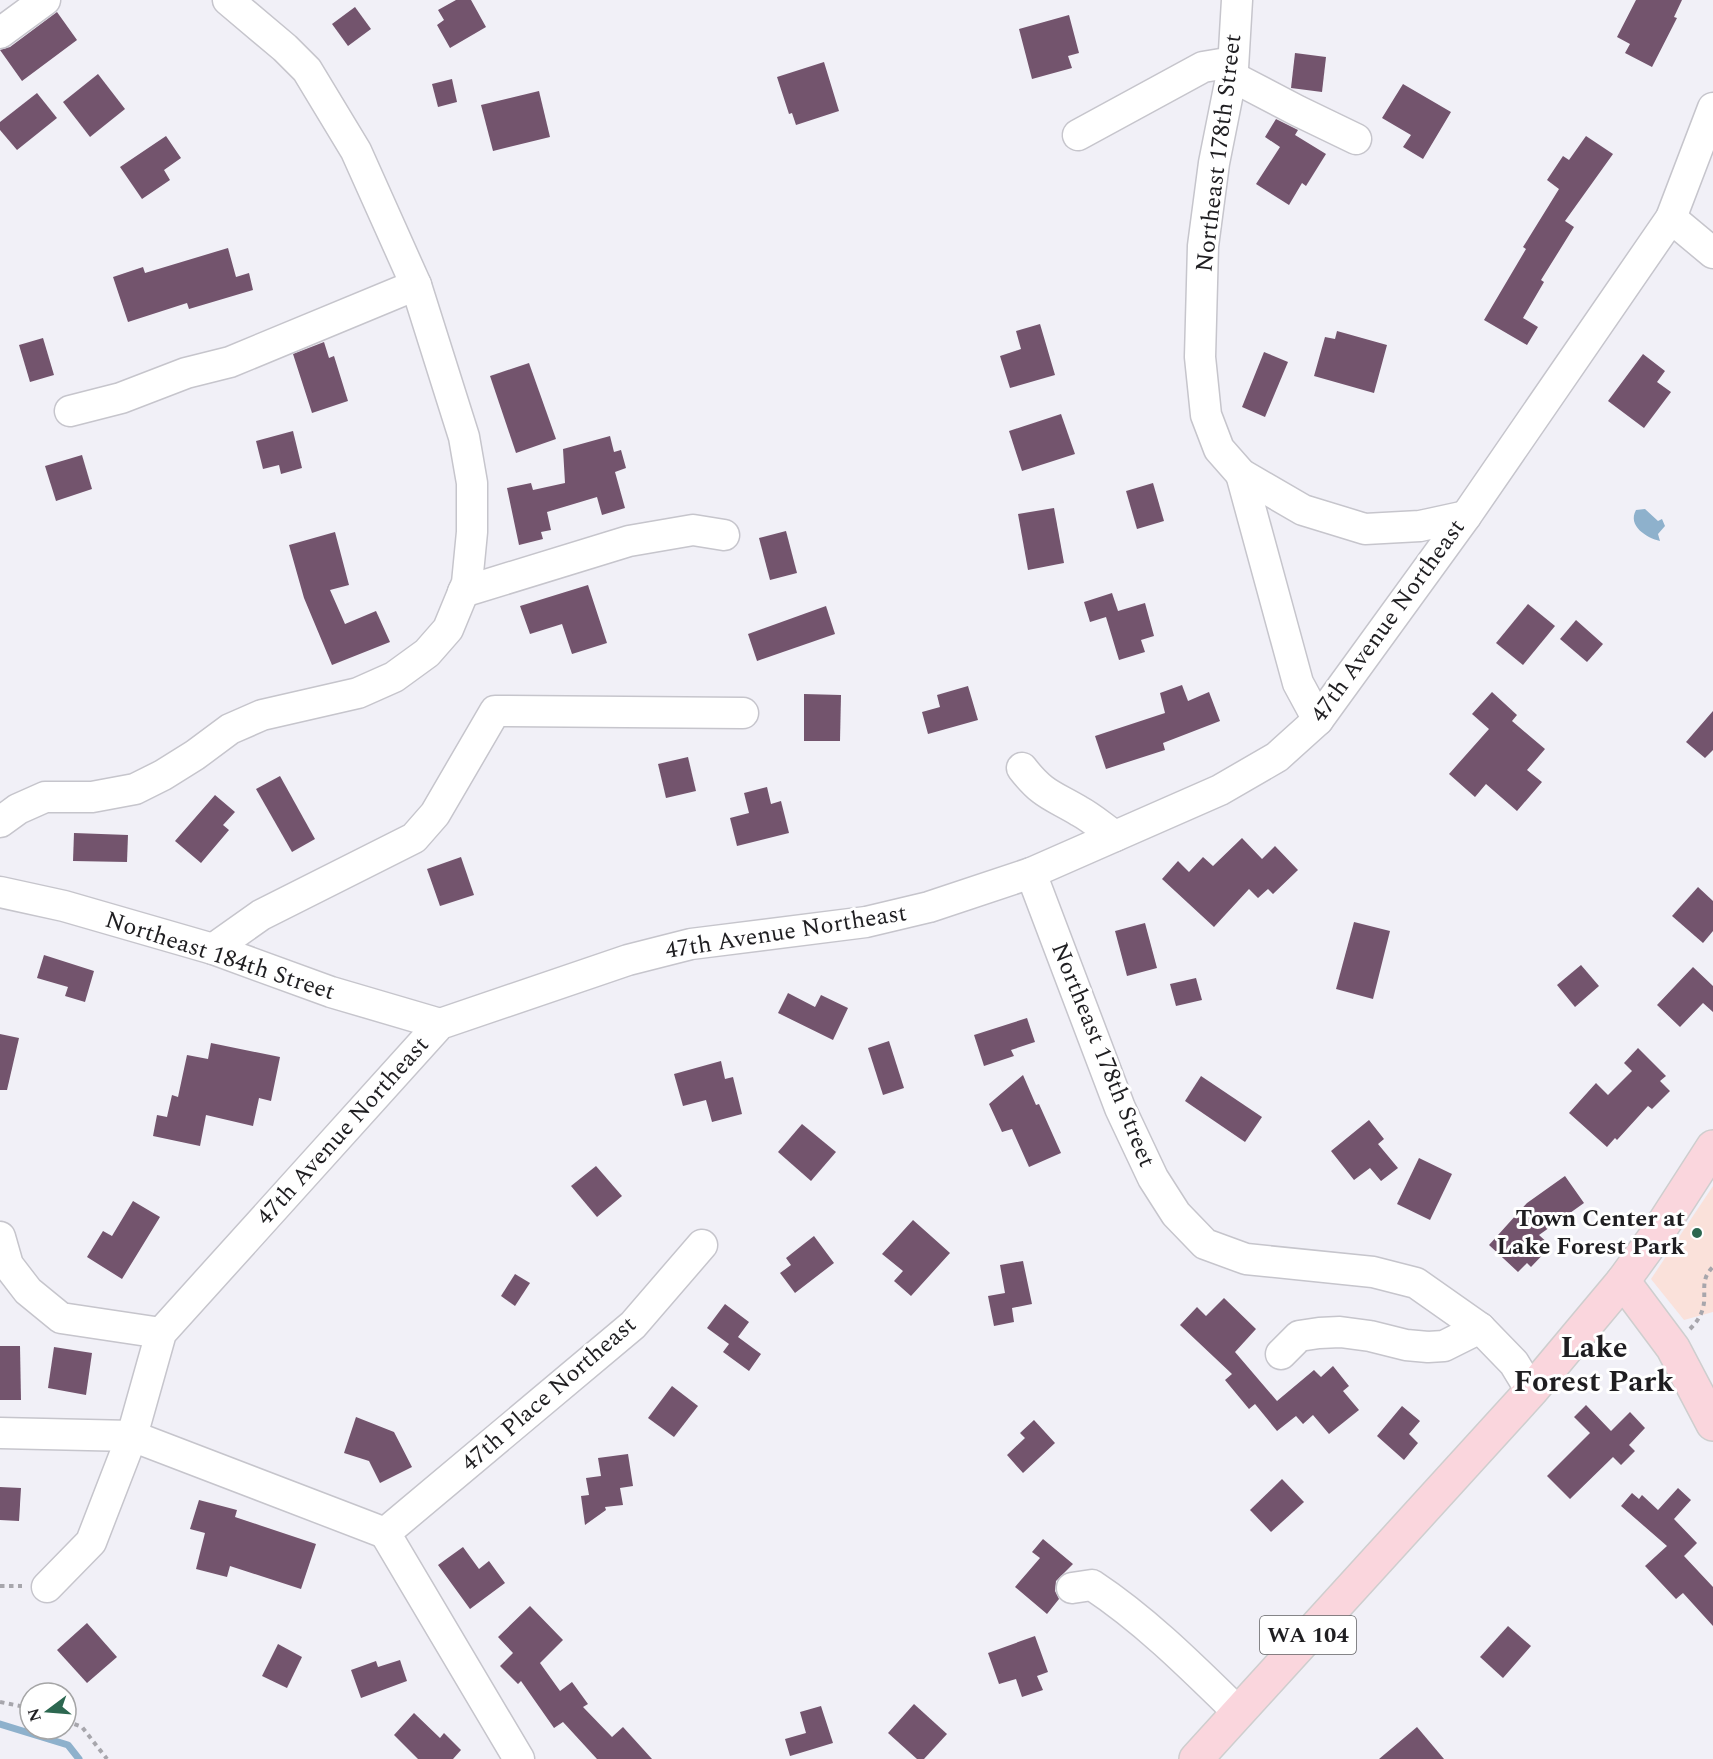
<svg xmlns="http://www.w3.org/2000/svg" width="1713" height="1759" font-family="Spectral,serif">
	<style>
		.commercial { fill: #fae1da }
		.water { fill: #8eb1cc }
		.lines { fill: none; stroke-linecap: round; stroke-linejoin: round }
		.stream { stroke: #8eb1cc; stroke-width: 7 }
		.building { fill: #73546d }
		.minor-casing { stroke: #c6c5cc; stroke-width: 33 }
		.major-casing { stroke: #cecece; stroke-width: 36 }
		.path { stroke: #a7a6ac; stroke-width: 4; stroke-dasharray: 4.5 4.5; stroke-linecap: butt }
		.minor { stroke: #fff; stroke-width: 30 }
		.major { stroke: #fad6dd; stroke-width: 33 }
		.poi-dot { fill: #2c6750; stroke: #fff; stroke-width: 2 }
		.labels { text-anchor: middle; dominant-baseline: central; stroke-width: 6; stroke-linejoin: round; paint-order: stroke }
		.shield { fill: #fff; stroke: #626264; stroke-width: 1.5 }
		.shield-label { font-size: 22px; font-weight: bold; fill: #1f1e21 }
		.street-label { font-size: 24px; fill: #1f1e21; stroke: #fff }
		.poi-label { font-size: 24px; font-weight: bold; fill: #1f1e21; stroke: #fff; text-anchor: end }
		.district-label { font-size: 30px; font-weight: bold; fill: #1f1e21; stroke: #fff }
	</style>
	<rect width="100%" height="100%" fill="#f1f0f7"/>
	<polygon class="commercial" points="1713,1186 1713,1312 1684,1320 1651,1279"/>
	<path class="water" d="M1645,509l13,12 4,-2 3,7 -7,8 2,7c-13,-3 -33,-15 -24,-31z"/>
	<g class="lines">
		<polyline class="stream" points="0,1724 68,1745 79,1759"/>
	</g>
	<g class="building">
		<polygon points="456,0 471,0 486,27 450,48 437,25 444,20 438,10"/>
		<polygon points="1636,0 1682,0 1674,17 1677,18 1652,67 1625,53 1630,44 1617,37"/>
		<polygon points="355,7 371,29 348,46 332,24"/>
		<polygon points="57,12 77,40 22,81 0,50 10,47"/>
		<polygon points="1069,15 1079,53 1068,56 1072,68 1032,79 1019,29"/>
		<polygon points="1295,53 1326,57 1322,92 1291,88"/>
		<polygon points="824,62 839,111 796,125 792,113 789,114 777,77"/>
		<polygon points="98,74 125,109 90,137 63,102"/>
		<polygon points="452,79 457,102 438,107 432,84"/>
		<polygon points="1403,84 1451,112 1423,159 1403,147 1411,135 1382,118"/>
		<polygon points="539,91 550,137 493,151 481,105"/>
		<polygon points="37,93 57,118 17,150 0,130 0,122"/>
		<polygon points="1276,119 1298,130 1295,135 1326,154 1306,186 1302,183 1289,205 1256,184 1280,147 1265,137"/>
		<polygon points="166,136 181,158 164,170 170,180 142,199 120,167"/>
		<polygon points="1586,136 1613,154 1565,221 1574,227 1541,280 1544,282 1523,318 1538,327 1527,345 1484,320 1526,249 1523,247 1559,189 1547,180 1563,156 1569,160"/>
		<polygon points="228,248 236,277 249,273 253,290 189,309 187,303 128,322 113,277 143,267 145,273"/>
		<polygon points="1040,324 1055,375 1010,388 1000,356 1021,349 1016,331"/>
		<polygon points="1337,331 1387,345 1374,393 1314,376 1325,337 1335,339"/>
		<polygon points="43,338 54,375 30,382 19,345"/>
		<polygon points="324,342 329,358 334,356 348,401 312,413 293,354"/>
		<polygon points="1264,352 1288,362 1265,417 1242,407"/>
		<polygon points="1643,354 1665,371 1657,382 1671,392 1644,428 1608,401"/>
		<polygon points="529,363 556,439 516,453 490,376"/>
		<polygon points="1061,414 1075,454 1022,471 1009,431"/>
		<polygon points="293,431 302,468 281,474 279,465 263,469 256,441"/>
		<polygon points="610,436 614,452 621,450 626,468 615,472 625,508 602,515 597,497 547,512 551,530 541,532 543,539 519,545 507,488 531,483 533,490 565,483 563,449"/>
		<polygon points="82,455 92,489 56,501 45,466"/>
		<polygon points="1153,483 1164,521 1137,529 1126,491"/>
		<polygon points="1054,508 1064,563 1028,570 1018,514"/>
		<polygon points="786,531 797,573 770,580 759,538"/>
		<polygon points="335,532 349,585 330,590 345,624 376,611 390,642 332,665 304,598 289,545"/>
		<polygon points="588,585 607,643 572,654 562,624 530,634 520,606"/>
		<polygon points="1112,593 1118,611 1145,603 1154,636 1141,640 1145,652 1119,660 1106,617 1090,622 1084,602"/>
		<polygon points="1528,604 1555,626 1523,665 1496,643"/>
		<polygon points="826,606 835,634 757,661 748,634"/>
		<polygon points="1576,620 1603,644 1587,662 1560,639"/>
		<polygon points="1182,685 1188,701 1209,692 1220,721 1163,743 1165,750 1106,769 1095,736 1165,713 1160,693"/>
		<polygon points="968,686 978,720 928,734 922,712 940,707 937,695"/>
		<polygon points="1492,692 1517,715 1512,721 1545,749 1527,770 1542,782 1517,811 1486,784 1475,797 1449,774 1489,729 1472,714"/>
		<polygon points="804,694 841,695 840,741 804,741"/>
		<polygon points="1713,711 1713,750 1705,758 1686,742"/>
		<polygon points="688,757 696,791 666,798 658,764"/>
		<polygon points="280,776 315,839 292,852 256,789"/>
		<polygon points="767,787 771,804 781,801 789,833 737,846 730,818 749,813 744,793"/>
		<polygon points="215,795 235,812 223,825 229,830 201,863 175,841"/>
		<polygon points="74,833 128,835 127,862 73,861"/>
		<polygon points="1242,838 1262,859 1275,846 1298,870 1273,894 1268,889 1258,898 1249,889 1214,927 1162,879 1178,861 1189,872 1203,857 1213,866"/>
		<polygon points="461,857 474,895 440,906 427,869"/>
		<polygon points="1698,887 1713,901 1713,931 1703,943 1672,916"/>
		<polygon points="1354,922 1390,931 1373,999 1336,989"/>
		<polygon points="1145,923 1157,968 1127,976 1115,931"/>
		<polygon points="44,955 94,971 85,1002 65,996 68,987 37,978"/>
		<polygon points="1581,965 1599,986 1575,1007 1557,985"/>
		<polygon points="1693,967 1713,986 1713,1012 1703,1003 1680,1027 1657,1005"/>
		<polygon points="1196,978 1202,1000 1176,1006 1170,984"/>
		<polygon points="788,993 815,1007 821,995 848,1008 833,1040 778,1013"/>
		<polygon points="1027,1018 1035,1042 1011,1050 1014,1056 984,1066 974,1035"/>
		<polygon points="0,1034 19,1038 7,1090 0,1090"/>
		<polygon points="889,1041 904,1088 883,1095 868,1048"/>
		<polygon points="211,1043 280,1057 271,1101 259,1098 253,1126 206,1115 200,1146 153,1136 157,1115 167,1117 172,1095 178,1097 187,1055 208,1059"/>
		<polygon points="1638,1048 1666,1076 1660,1081 1670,1091 1652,1109 1648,1106 1617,1140 1615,1138 1607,1147 1569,1113 1596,1083 1608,1095 1632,1071 1624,1063"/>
		<polygon points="721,1061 725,1079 733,1077 742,1114 712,1122 706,1100 683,1106 674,1074"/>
		<polygon points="1023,1075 1036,1105 1039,1104 1061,1153 1029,1167 1012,1129 1002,1132 989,1104"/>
		<polygon points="1201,1076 1262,1117 1245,1142 1185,1101"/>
		<polygon points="1369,1120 1384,1139 1378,1144 1398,1168 1381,1181 1370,1168 1354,1180 1331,1151"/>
		<polygon points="802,1124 836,1152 811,1181 778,1152"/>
		<polygon points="1419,1158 1452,1174 1430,1220 1397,1204"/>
		<polygon points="596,1166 622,1196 597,1217 571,1186"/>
		<polygon points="1565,1176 1584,1203 1539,1235 1551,1246 1531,1267 1527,1263 1518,1272 1489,1245 1527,1203"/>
		<polygon points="133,1201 160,1217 122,1279 87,1257 103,1231 112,1236"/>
		<polygon points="913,1220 950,1253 911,1296 894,1281 903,1271 882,1254"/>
		<polygon points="814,1236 834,1263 795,1293 780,1273 791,1265 786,1258"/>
		<polygon points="1023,1261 1032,1304 1012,1308 1014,1322 994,1326 988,1296 1005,1293 1000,1265"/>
		<polygon points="515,1274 530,1283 515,1306 501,1296"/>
		<polygon points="1224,1298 1256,1329 1235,1352 1277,1401 1314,1370 1321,1377 1333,1366 1349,1386 1343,1391 1359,1410 1329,1434 1313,1415 1303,1424 1296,1416 1277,1431 1255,1404 1249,1409 1225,1380 1232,1374 1180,1325 1197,1307 1206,1316"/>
		<polygon points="725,1304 749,1322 738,1337 761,1354 749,1371 723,1352 729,1344 707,1328"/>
		<polygon points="0,1346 20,1346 21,1400 0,1400"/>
		<polygon points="54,1347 92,1353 86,1395 48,1388"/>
		<polygon points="672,1386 698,1406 674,1437 648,1418"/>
		<polygon points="1586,1405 1611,1431 1630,1412 1645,1428 1629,1445 1635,1451 1621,1465 1613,1457 1570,1499 1547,1476 1590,1433 1574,1417"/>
		<polygon points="1402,1406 1420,1421 1409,1434 1418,1443 1404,1460 1377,1436"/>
		<polygon points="356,1417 394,1432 412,1467 380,1483 369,1461 344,1453"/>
		<polygon points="1034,1420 1055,1443 1023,1473 1007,1455 1025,1438 1020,1433"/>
		<polygon points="628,1454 633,1486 620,1488 623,1505 605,1507 606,1510 585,1525 581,1496 589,1495 586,1478 601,1476 598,1458"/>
		<polygon points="1282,1479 1304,1502 1271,1532 1250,1510"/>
		<polygon points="0,1487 21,1488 19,1521 0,1520"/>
		<polygon points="1678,1488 1691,1500 1674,1519 1697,1543 1684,1556 1713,1587 1713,1626 1683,1593 1676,1599 1645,1566 1667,1546 1621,1506 1632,1493 1639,1499 1642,1495 1658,1510"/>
		<polygon points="199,1500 237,1510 235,1517 316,1544 301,1589 230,1566 227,1577 196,1569 205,1533 190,1529"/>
		<polygon points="1043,1539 1073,1564 1056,1581 1055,1591 1059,1599 1047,1614 1015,1587 1040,1558 1032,1552"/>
		<polygon points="463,1547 479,1569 489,1561 505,1583 470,1609 438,1565"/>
		<polygon points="530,1606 563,1640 540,1663 560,1691 572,1682 588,1704 583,1707 612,1737 623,1727 652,1759 597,1759 563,1722 554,1728 521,1681 518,1684 500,1666 513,1653 498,1637"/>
		<polygon points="87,1623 117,1657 87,1683 57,1650"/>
		<polygon points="1508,1626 1531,1646 1503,1678 1480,1657"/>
		<polygon points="1035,1636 1048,1672 1037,1676 1043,1690 1022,1697 1016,1679 999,1684 988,1653"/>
		<polygon points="278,1644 302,1657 287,1688 262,1676"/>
		<polygon points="400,1660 407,1681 361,1698 351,1670 376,1661 378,1667"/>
		<polygon points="914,1704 947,1734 924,1759 917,1759 888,1733"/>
		<polygon points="821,1706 833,1743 790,1756 785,1739 806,1733 800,1712"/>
		<polygon points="414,1713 440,1738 444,1733 461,1750 453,1759 418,1759 394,1735"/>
		<polygon points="1417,1727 1444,1759 1379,1759"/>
	</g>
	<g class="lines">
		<g class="minor-casing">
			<g id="minor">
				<polyline points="1237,0 1233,68 1214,163 1203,246 1200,357 1206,415 1219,449 1241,474 1303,510 1365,529 1420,526 1466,516"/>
				<polyline points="0,33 45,0"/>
				<polyline points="1231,76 1298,111 1356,139"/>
				<polyline points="1078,135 1203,67 1233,62"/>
				<polyline points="1671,218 1713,253"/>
				<polyline points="70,411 121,398 186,373 230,362 416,285"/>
				<polyline points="1241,474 1298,683 1318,720"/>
				<polyline points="463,592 629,541 693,530 724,535"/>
				<path d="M1022,768c21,27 30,27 57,43 13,7 24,17 36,25"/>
				<polyline points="0,822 18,809 45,797 92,797 135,789 163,775 195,755 230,729 262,715 358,693 394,677 427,653 448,629 467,583 472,532 472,483 464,437 416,285 356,151 307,70 285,48 228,0"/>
				<polyline points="1031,873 1120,1108 1153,1178 1176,1214 1205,1244 1246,1259 1373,1272 1416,1283 1480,1328 1514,1363 1531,1391"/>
				<polyline points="0,892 64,906 213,949 331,992 440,1024"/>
				<polyline points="213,949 261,915 414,838 435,814 495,711 743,713"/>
				<polyline points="0,1237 8,1265 28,1291 61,1318 161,1333"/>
				<polyline points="1281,1354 1299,1336 1319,1333 1340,1332 1370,1336 1406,1345 1428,1347 1444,1346 1480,1328"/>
				<polyline points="0,1433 132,1436 385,1533"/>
				<polyline points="47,1587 91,1542 132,1436 161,1333 440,1024 628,960 691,944 866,922 929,907 1031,873 1220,790 1277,757 1318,720 1466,516 1671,218 1713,108"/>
				<path d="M1072,1588l20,-3c53,35 100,82 146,127"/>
				<polyline points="519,1759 385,1533 633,1325 702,1245"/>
			</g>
		</g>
		<g class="major-casing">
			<g id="major">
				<polyline points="1623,1281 1673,1348 1713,1424"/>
				<polyline points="1196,1759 1531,1391 1623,1281 1655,1237 1713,1147"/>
			</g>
		</g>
		<g class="path">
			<path d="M1690,1329c6,-6 11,-13 13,-21 4,-15 -4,-28 10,-41"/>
			<polyline points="0,1586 22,1586"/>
			<polyline points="0,1702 30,1708"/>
			<polyline points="66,1721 82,1727 107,1759"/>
		</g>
		<use href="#minor" class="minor"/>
		<use href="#major" class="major"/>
	</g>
	<circle class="poi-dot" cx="1697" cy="1233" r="6"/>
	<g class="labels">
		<rect class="shield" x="1260" y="1616" width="96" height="38" rx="4.5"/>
		<g class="shield-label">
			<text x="1308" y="1635">WA 104</text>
		</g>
		<g class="street-label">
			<text transform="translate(1219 153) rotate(-83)">Northeast 178th Street</text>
			<text transform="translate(1388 621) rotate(-54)">47th Avenue Northeast</text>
			<text transform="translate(786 932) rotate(-9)">47th Avenue Northeast</text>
			<text transform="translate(220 956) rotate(18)">Northeast 184th Street</text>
			<text transform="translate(1103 1055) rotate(68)">Northeast 178th Street</text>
			<text transform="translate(343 1131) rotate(-48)">47th Avenue Northeast</text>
			<text transform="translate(549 1394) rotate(-41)">47th Place Northeast</text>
		</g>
		<g class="poi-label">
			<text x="1685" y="1219">Town Center at<tspan x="1685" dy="28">Lake Forest Park</tspan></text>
		</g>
		<g class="district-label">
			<text x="1594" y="1348">Lake<tspan x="1594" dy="34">Forest Park</tspan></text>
		</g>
	</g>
	<g transform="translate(48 1711) rotate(254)"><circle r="28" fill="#ffffff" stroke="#a5a5a6" stroke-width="1.5"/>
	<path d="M0-4.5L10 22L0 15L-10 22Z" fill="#2c6750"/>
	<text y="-9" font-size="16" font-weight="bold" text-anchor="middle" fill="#1f1e21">N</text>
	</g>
</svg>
